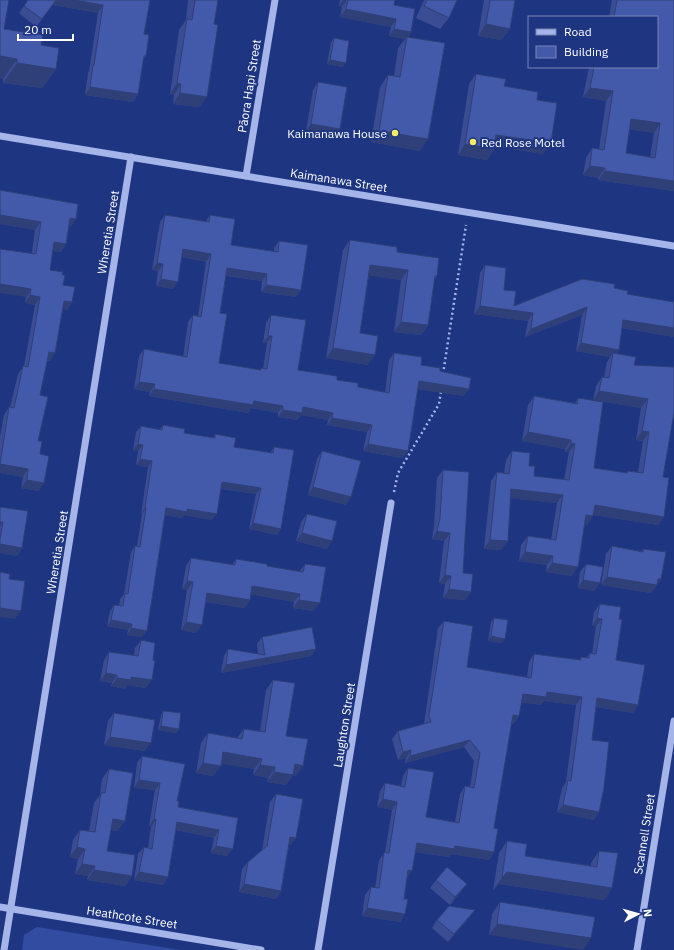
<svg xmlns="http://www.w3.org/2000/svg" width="674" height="950" font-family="'IBM Plex Sans',sans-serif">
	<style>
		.green { fill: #324ca1 }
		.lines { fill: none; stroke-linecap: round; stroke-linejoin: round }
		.path { stroke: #a5b5e9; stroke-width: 2.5; stroke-dasharray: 2 3; stroke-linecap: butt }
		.minor { stroke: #a5b5e9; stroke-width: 7 }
		.wall { fill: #3a4d92; fill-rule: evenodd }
		.shaded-wall { fill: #2f3f77 }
		.building { fill: #435aaa; stroke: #2f3f77; fill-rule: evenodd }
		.poi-dot { fill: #f8ed64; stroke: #1e3582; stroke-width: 1.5 }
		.labels { text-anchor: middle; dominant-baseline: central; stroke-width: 4; stroke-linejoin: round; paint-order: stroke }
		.street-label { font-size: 12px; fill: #fff; stroke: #1e3582 }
		.poi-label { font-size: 12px; fill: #fff; stroke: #1e3582; text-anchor: end }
	</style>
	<rect width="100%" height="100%" fill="#1e3582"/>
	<polygon class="green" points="37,927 180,950 22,950 24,935"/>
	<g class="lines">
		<g class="path">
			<polyline points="443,374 466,225"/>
			<polyline points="394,492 398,473 439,404 441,391"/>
		</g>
		<g class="minor">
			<polyline points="0,136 674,246"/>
			<polyline points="246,176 275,0"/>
			<polyline points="0,907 261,950"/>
			<polyline points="4,950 131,157"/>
			<polyline points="318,950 391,503"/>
			<polyline points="637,950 674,721"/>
		</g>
	</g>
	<g class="wall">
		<polygon points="0,0 4,29 41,45 56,69 42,88 3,83 3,79 0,78"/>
		<polygon points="28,0 150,0 144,34 146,56 143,60 138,94 133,102 85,95 88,73 89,71 98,13 53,5 54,3 36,27 19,13"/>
		<polygon points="188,0 218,0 214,24 207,97 199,107 173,104 174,95 170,94 179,30 186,20"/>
		<polygon points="340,0 395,0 394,5 411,32 408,37 420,151 371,142 380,87 388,75 394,76 398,48 405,39 389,36 391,27 340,17 342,7 339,6"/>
		<polygon points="424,0 457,0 449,18 440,29 416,18"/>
		<polygon points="484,0 515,0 510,29 501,40 478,36"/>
		<path d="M612,0h62v191l-76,-11v-2l-15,-3 3,-17 6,-10 7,1 7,-48 -23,-4 6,-30h68v-50h-48zM629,129l25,4 -4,24 -24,-4z"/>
		<polygon points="334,38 343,67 327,64 331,42"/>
		<polygon points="476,74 537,100 551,143 543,154 494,146 494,149 487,160 458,155 469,84"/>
		<polygon points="318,82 340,129 335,136 306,131 313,90"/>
		<polygon points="0,190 76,219 70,227 69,227 66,244 61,252 53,251 50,270 62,275 63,285 72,302 67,310 63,309 55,353 50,361 47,361 40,395 38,441 40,454 39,491 21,488 23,477 0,473 0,437 4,415 9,407 10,407 18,374 24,366 35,305 25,303 35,230 0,224"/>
		<polygon points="165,215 205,222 210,215 231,245 274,251 274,248 279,241 301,290 296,297 261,292 262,281 226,276 220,313 219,363 260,370 261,368 263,369 267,343 263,343 266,323 271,315 298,370 337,380 358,387 385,392 389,360 394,353 421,365 440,371 464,396 418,389 408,451 402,458 363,451 367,432 327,425 328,420 301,415 297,420 278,417 278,413 251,408 248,413 149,396 150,392 134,389 139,356 144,349 183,357 188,322 193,315 198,316 206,262 182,257 173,289 156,286 158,271 152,270 160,222"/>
		<polygon points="350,240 397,252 437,276 434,281 428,325 421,335 394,332 401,280 369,275 360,333 368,365 326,358 343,250"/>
		<polygon points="485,265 504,290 514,306 614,288 627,294 674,337 622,328 619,350 616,354 634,365 674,367 663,477 664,517 658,525 593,515 587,525 585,525 572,576 546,572 547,565 519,561 521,545 528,536 551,540 557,503 510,498 501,550 484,549 491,481 497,472 504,473 506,460 512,451 529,466 534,476 564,480 569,452 565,452 565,449 522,441 528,405 534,396 575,403 578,398 594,468 626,473 628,471 638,472 643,441 636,440 641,408 593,400 596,386 602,377 604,377 607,362 610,357 576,351 582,315 525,337 528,321 474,314 480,273"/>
		<polygon points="163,425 184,433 213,438 215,434 234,447 270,453 274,447 281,529 277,535 249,529 256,494 221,489 212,520 184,515 182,518 165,515 142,637 127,635 128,630 107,626 110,611 114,605 119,606 120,599 124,594 131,552 135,546 137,546 142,514 141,514 148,467 136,465 138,451 133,450 136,432 141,426 160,429"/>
		<polygon points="322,451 346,505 308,495 317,459"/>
		<polygon points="443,470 463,573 471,592 465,600 443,598 445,584 439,583 444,541 432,539 434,526 437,478"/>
		<polygon points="0,507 22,548 17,556 0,553"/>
		<polygon points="307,514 327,549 296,541 301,522"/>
		<polygon points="612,546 641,551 643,549 661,579 651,593 601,585 606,554"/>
		<polygon points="191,558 232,565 236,559 267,566 299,572 305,564 314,611 293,608 294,602 251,594 250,600 244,608 206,602 196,633 181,630 187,590 182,589 186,566"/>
		<polygon points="586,564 600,583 594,591 578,588 580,572"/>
		<polygon points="600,604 619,619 616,660 638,705 633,713 596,707 592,740 594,820 557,812 562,788 566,782 576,705 544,701 541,705 521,702 519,716 513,724 511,724 494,828 494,852 489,860 451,854 449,857 415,852 407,879 404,899 405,914 400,922 362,916 365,895 371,887 375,888 379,860 385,852 392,810 377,807 380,791 385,783 401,786 403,776 408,768 426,817 455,822 460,794 465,786 470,787 474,761 464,747 405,763 406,758 398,760 392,739 398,731 424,724 438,628 444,621 467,667 527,677 529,662 534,654 579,660 581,657 587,657 590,653 592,654 596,626 592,626 594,612"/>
		<polygon points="494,618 502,643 488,641 491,622"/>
		<polygon points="262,637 316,649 311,656 221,673 224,656 228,649 258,654 257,644"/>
		<polygon points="141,640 146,688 127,685 125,689 111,686 112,683 100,681 104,660 109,652 134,656 135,648"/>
		<polygon points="273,680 286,736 296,776 293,775 286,785 267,782 268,778 253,775 254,769 221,763 221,766 213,776 196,773 201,743 208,733 237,738 244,729 260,731 266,690"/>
		<polygon points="163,711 179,729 176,733 158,730 161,715"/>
		<polygon points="114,713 145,751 104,745 108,721"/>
		<polygon points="142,756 177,801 178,807 238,818 227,856 211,853 214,838 176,830 168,877 163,885 134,880 138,854 144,847 148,848 151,827 149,826 155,790 134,788 137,763"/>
		<polygon points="109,769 118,831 111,830 107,851 132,876 125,886 87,880 88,876 75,874 78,859 70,857 73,840 80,830 89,831 94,803 100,795 102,779"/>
		<polygon points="276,794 291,845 289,845 281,891 276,899 239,892 242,869 248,862 262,850 270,802"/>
		<polygon points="507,841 525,856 591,866 591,863 599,851 612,888 604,900 499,884 493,890 499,853"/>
		<polygon points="436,880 461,892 450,905 430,888"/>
		<polygon points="500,902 595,917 489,935 492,914"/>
		<polygon points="475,910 469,918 448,942 432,928 437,920"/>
	</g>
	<g class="shaded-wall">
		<polygon points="57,0 73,0 103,5 98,13 53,5"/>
		<polygon points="343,0 347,0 342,7 339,6"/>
		<polygon points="346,9 396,19 391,27 340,17"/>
		<polygon points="486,24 510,29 501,40 478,36"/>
		<polygon points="394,29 411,32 406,39 407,37 405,39 389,36"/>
		<polygon points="0,56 17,59 3,79 0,78"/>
		<polygon points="330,60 346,63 343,67 327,64"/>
		<polygon points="17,63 56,69 42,88 3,83"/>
		<polygon points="177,83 181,84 174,95 170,94"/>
		<polygon points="90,87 138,94 133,102 85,95"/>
		<polygon points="590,88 613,91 606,101 583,97"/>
		<polygon points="180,93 207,97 199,107 173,104"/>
		<polygon points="631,119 660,123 654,133 624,129"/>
		<polygon points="311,124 340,129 335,136 306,131"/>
		<polygon points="379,131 428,139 420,151 371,142"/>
		<polygon points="496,135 551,143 543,154 489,145"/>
		<polygon points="465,144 494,149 487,160 458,155"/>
		<polygon points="590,166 605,168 598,178 583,175"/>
		<polygon points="605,171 674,181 674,191 598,180"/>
		<polygon points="0,215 41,222 35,230 0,224"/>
		<polygon points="70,218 76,219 70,227 65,226"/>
		<polygon points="54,242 66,244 61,252 49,250"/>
		<polygon points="183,249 211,254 206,262 178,256"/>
		<polygon points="157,263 163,264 158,271 152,270"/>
		<polygon points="370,265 408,270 401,280 363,275"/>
		<polygon points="227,268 267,274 262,281 222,275"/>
		<polygon points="161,279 178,282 173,289 156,286"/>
		<polygon points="0,284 31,289 26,297 0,293"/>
		<polygon points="266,285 301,290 296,297 261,292"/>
		<polygon points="30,295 40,297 35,305 25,303"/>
		<polygon points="64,301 72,302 67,310 58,309"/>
		<polygon points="480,306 533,313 528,321 474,314"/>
		<polygon points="587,307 582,315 525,337 531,329"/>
		<polygon points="623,320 674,328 674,337 618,327"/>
		<polygon points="401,322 428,325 421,335 394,332"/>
		<polygon points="268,336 272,336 267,343 263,343"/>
		<polygon points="581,343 619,350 613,357 613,353 610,357 576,351"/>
		<polygon points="333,348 375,355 368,365 326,358"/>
		<polygon points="49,352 55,353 50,361 43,360"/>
		<polygon points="419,381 469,389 464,396 414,389"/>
		<polygon points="139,382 155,384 150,392 134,389"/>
		<polygon points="154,389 254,401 283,406 278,413 251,408 248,413 149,396"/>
		<polygon points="599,391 648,399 641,408 593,400"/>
		<polygon points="303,407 333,413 328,420 301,415 297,420 278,417 283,410"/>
		<polygon points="332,418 372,425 367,432 327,425"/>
		<polygon points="642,431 649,432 643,441 636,440"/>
		<polygon points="528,432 571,440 565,449 522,441"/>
		<polygon points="571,443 575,444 569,452 565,452"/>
		<polygon points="138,444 143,445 138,451 133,450"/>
		<polygon points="368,444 408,451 402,458 363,451"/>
		<polygon points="140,459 152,461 148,467 136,465"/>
		<polygon points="0,464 28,469 23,477 0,473"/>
		<polygon points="27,480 44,483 39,491 21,488"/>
		<polygon points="222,482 261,488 256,494 218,488"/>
		<polygon points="313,487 351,497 346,505 308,495"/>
		<polygon points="511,489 563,495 557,503 505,498"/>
		<polygon points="595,505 664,517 658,525 588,514"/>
		<polygon points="145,508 146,508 142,514 141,514"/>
		<polygon points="166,508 187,509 217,514 212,520 184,515 182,518 162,515"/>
		<polygon points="586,515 593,516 587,525 580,524"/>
		<polygon points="0,522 3,522 0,526"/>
		<polygon points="253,523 281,529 277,535 249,529"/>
		<polygon points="437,531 450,533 444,541 432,539"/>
		<polygon points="302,533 332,541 327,549 296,541"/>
		<polygon points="490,540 508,541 501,550 484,549"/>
		<polygon points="0,544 22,548 17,556 0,553"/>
		<polygon points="525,552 553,556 547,565 519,561"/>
		<polygon points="552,563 578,567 572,576 546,572"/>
		<polygon points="445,575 451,576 445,584 439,583"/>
		<polygon points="607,577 658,579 661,579 651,593 601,585"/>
		<polygon points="583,580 600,583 594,591 578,588"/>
		<polygon points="187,581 193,582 187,590 182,589"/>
		<polygon points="252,586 300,594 294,602 247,594"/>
		<polygon points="449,589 471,592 465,600 443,598"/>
		<polygon points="207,593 250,600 244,608 202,601"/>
		<polygon points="299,600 320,603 314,611 293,608"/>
		<polygon points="0,608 21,611 15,619 0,617"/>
		<polygon points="597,618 602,619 596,626 592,626"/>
		<polygon points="111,620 132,624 128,630 107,626"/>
		<polygon points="186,622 202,625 196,633 181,630"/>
		<polygon points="131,628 147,631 142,637 127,635"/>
		<polygon points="491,636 505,639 502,643 488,641"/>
		<polygon points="316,649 311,656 221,673 226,665"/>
		<polygon points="106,673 117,675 112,683 100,681"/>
		<polygon points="131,677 152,680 146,688 127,685 125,689 111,686 117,678"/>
		<polygon points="547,692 582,697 576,705 544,701 541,705 517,702 523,694"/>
		<polygon points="597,698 638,705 633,713 592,706"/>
		<polygon points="513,715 519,716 513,724 507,723"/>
		<polygon points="161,726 179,729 176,733 158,730"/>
		<polygon points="110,737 151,743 145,751 104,745"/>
		<polygon points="470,740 464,747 405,763 410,756"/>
		<polygon points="411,750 406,758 398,760 403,752"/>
		<polygon points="223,752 262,759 254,769 216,763"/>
		<polygon points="203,763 221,766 213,776 196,773"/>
		<polygon points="295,764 303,766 296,776 293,775 286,785 267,782 274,772"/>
		<polygon points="260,765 275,767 268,778 253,775"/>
		<polygon points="139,780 160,783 155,790 134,788"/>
		<polygon points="383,799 397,802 392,810 377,807"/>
		<polygon points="563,805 599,812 594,820 557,812"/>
		<polygon points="113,819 125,821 118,831 106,829"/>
		<polygon points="154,819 156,819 151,827 149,826"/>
		<polygon points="177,822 219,830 214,838 172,829"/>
		<polygon points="290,837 296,838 291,845 285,844"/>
		<polygon points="417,843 455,846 494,852 489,860 451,854 449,857 411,851"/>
		<polygon points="216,846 233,849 227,856 211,853"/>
		<polygon points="77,847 85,849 78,859 70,857"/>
		<polygon points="82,864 95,866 88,876 75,874"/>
		<polygon points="94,870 132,876 125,886 87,880"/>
		<polygon points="408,870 412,871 407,879"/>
		<polygon points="139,872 168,877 163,885 134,880"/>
		<polygon points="507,872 612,888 604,900 499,884 493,890 502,878"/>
		<polygon points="244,884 281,891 276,899 239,892"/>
		<polygon points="467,884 461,892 450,905 455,897"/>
		<polygon points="367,908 405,914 400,922 362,916"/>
		<polygon points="475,910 469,918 448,942 454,934"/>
		<polygon points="497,924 591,938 583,950 489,935"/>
	</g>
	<g class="building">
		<polygon points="0,0 9,0 4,29 43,35 41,45 59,48 56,69 17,63 17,59 0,56"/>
		<polygon points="28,0 56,0 42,19 24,6"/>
		<polygon points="73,0 150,0 144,34 149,35 146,56 144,56 138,94 90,87 93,65 94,65 103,5"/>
		<polygon points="195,0 218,0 214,24 218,25 207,97 180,93 181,84 177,83 187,19 192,20"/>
		<polygon points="348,0 395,0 394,5 415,9 411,32 394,29 396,19 346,9"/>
		<polygon points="427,0 457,0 449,18 424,6"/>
		<polygon points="490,0 515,0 510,29 486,24"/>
		<path d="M617,0h57v181l-69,-10v-3l-15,-2 2,-18 12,2 9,-59 -23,-3 4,-21h63v-50h-43zM631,119l29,4 -5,35 -29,-5z"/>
		<polygon points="407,37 445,43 428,139 379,131 388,75 400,77"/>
		<polygon points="334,38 349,41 346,63 330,60"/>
		<polygon points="476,74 506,79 504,86 538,92 537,100 557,103 551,143 496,135 494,149 465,144"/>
		<polygon points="318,82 347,87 340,129 311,124"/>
		<polygon points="0,190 78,204 76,219 70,218 66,244 54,242 50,270 63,272 62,275 65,275 63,285 75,287 72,302 64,301 55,353 49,352 40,395 48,397 38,441 42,441 40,454 49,456 44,483 27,480 28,469 0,464 9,407 14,408 23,366 28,367 40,297 30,295 31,289 0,284 0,249 36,254 41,222 0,215"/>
		<polygon points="165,215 209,222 210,215 235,219 231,245 278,252 279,241 308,245 301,290 266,285 267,274 227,268 220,313 227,314 219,363 261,370 261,368 267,369 272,336 268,336 271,315 306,320 298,370 337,376 337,380 358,383 358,387 389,393 394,353 422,357 421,365 440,368 440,371 471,378 469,389 419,381 408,451 368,444 372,425 332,418 333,413 303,407 302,413 283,410 283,406 254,401 253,405 154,389 155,384 139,382 144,349 187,357 193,315 201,317 211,254 183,249 178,282 161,279 163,264 157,263"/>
		<polygon points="350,240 397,247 397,252 439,258 437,276 435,276 428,325 401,322 408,270 370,265 360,333 378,336 375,355 333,348"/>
		<polygon points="485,265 506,268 504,290 516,291 514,306 582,279 615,284 614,288 628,291 627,294 674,302 674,328 623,320 619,350 581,343 587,307 531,329 533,313 480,306"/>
		<polygon points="613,353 636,357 634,365 674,367 674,413 663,477 669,478 664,517 595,505 593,516 586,515 578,567 552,563 553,556 525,552 528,536 556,540 563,495 511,489 508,541 490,540 497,472 509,474 512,451 530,453 529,466 535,466 534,476 569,480 575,444 571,443 571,440 528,432 534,396 577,404 578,398 603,402 594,468 627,473 628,471 643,473 649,432 642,431 648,399 599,391 602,377 609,378"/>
		<polygon points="163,425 185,429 184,433 215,438 215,434 236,438 234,447 273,453 274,447 294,450 281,529 253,523 261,488 222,482 217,514 187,509 187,512 166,508 147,631 131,628 132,624 111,620 114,605 123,606 125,593 128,594 135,546 140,547 146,508 145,508 152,461 140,459 143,445 138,444 141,426 162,430"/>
		<polygon points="322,451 361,461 351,497 313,487"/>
		<polygon points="443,470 469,472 463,573 473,574 471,592 449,589 451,576 445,575 450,533 437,531 440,518"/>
		<polygon points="0,507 28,511 22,548 0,544 0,539 3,522 0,522"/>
		<polygon points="307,514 337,521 332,541 302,533"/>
		<polygon points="612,546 643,552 643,549 666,552 661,579 658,579 657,585 607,577"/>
		<polygon points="191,558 235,565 236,559 267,564 267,566 303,572 305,564 326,567 320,603 299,600 300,594 252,586 250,600 207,593 202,625 186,622 193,582 187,581"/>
		<polygon points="586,564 603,567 600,583 583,580"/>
		<polygon points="0,572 10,574 9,579 25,581 21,611 0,608 0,610"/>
		<polygon points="600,604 621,607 619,619 622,620 616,660 645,665 638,705 597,698 592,740 609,742 604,788 599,812 563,805 568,780 571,781 582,697 547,692 546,697 523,694 519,716 513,715 494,828 498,829 494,852 455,846 454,849 417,843 412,871 408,870 404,899 408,899 405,914 367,908 371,887 379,888 384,852 389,853 397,802 383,799 385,783 405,787 408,768 434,772 426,817 459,823 465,786 474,788 480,753 470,740 410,756 411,750 403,752 398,731 431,722 429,715 444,621 473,626 467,667 531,678 534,654 581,660 581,657 589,658 590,653 596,654 602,619 597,618"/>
		<polygon points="494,618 508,620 505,639 491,636"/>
		<polygon points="312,627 316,649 226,665 228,649 265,655 262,637"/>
		<polygon points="141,640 155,643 153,660 155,661 152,680 131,677 131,680 117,678 117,675 106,673 109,652 138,656"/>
		<polygon points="273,680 295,683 286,736 308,739 303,766 295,764 293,775 274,772 275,767 260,765 262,759 223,752 221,766 203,763 208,733 242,739 244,729 265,732"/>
		<polygon points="163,711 181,713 179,729 161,726"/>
		<polygon points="114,713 155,720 151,743 110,737"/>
		<polygon points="142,756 185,764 177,801 179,801 178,807 238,818 233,849 216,846 219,830 177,822 168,877 139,872 144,847 152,849 156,819 154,819 160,783 139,780"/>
		<polygon points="109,769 133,773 125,821 113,819 107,851 135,855 132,876 94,870 95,866 82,864 85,849 77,847 80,830 95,832 101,793 105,793"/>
		<polygon points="276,794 303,799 296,838 290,837 281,891 244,884 248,862 267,846"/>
		<polygon points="507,841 527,844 525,856 597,867 599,851 618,853 612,888 507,872 502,878"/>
		<polygon points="447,867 467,884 455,897 436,880"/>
		<polygon points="500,902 595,917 591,938 497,924"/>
		<polygon points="449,906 475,910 454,934 437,920"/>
	</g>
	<g class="poi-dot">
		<circle cx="395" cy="133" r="4"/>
		<circle cx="473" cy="142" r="4"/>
	</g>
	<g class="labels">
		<g class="street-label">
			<text transform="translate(249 86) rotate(-81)">Pāora Hapi Street</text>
			<text transform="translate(339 180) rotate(9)">Kaimanawa Street</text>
			<text transform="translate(108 232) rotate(-81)">Wheretia Street</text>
			<text transform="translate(57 552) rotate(-81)">Wheretia Street</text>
			<text transform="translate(344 725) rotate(-81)">Laughton Street</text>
			<text transform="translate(644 834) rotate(-81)">Scannell Street</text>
			<text transform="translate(132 917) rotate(9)">Heathcote Street</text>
		</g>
		<g class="poi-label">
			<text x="387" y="133">Kaimanawa House</text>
			<text x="481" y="142" text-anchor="start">Red Rose Motel</text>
		</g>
	</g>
	<rect x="528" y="16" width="130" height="52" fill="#1e3582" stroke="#7886b4"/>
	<rect x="536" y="29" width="20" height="6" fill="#a5b5e9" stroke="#7886b4"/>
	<text x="564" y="36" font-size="12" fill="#ffffff">Road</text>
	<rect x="536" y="46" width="20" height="12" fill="#435aaa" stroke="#7886b4"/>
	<text x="564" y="56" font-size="12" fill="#ffffff">Building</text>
	<g transform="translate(638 914) rotate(84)" stroke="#1e3582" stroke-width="3" paint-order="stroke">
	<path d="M0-3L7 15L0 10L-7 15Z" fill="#ffffff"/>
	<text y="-6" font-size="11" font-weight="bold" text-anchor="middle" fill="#ffffff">N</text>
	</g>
	<path d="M18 34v6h55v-6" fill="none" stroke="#ffffff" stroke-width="2"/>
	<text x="24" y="34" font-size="12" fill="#ffffff" stroke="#1e3582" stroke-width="3" paint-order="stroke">20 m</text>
</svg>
